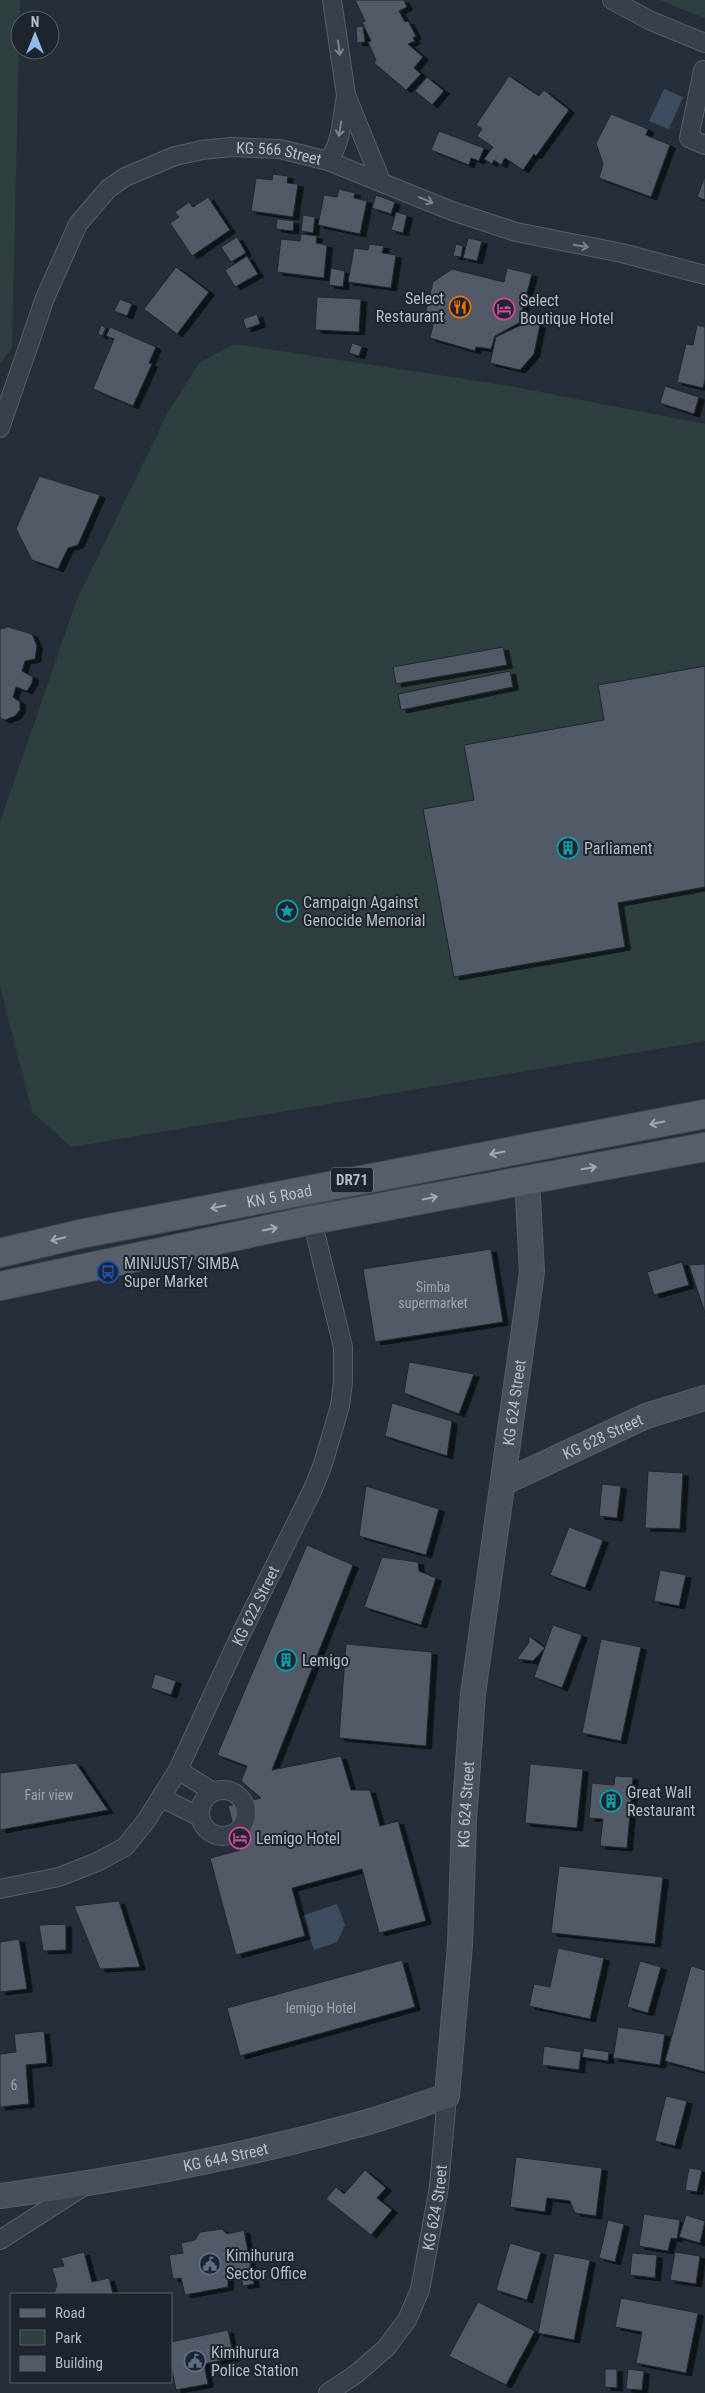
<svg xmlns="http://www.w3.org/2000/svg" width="705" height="2393" font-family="'Roboto Condensed',sans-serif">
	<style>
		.green { fill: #2e3f3f }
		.water { fill: #3d4d5f }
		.building { fill: #515a66; stroke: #202730; filter: url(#shadow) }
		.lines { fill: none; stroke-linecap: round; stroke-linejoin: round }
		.minor-casing { stroke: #575e67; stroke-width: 20 }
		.secondary-casing { stroke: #575e67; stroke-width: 26 }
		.primary-casing { stroke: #454c55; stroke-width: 30 }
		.minor { stroke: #394049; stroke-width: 18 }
		.secondary { stroke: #48505c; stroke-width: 24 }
		.primary { stroke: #576069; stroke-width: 28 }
		.oneway { stroke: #7d848d }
		.oneway2 { stroke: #a2aab3 }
		.labels { text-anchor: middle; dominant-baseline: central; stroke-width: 4; stroke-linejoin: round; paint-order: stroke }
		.number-label { font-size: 14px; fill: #9ca4ad }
		.shield { fill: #1e252e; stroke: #888f98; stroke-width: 1 }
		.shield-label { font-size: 15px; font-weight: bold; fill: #b5bcc5 }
		.street-label { font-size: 16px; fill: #b5bcc5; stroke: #1e252e }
		.poi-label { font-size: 16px; fill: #b5bcc5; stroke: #1e252e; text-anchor: start }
	</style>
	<defs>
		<filter id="shadow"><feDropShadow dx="5.5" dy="3" stdDeviation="0" flood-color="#0009"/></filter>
	</defs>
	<rect width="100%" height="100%" fill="#262f39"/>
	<g class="green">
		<polygon points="0,0 20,0 12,348 0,363"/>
		<polygon points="659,0 705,0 705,18"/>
		<polygon points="234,344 504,385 705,424 705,1041 71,1147 32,1112 0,985 0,822 76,602 167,414 199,363"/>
	</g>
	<g class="water">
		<polygon points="664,89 683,97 669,129 649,121"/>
		<polygon points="337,1904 345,1925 337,1942 314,1950 302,1916"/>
	</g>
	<g class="building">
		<polygon points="355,0 404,0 407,7 399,11 405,22 408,21 416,36 413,38 415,41 408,44 423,57 414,68 421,74 406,90 374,63 376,60 368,42 371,41 362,22 365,21"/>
		<polygon points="363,26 365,42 357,43 356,27"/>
		<polygon points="509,76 539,96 544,90 569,110 536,156 534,154 523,170 505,158 501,165 494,160 492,164 484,159 493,147 477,136 482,129 476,125"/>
		<polygon points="427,77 444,91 432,105 415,91"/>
		<polygon points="611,114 648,129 646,135 670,145 651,197 599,178 603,164 596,143"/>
		<polygon points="439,131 484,148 479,161 471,158 469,165 431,150"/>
		<polygon points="273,174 288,176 287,183 298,184 293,217 251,211 256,178 272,180"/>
		<polygon points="705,176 705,200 697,197"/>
		<polygon points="339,189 355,193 354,198 367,201 360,234 318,225 324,195 337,197"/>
		<polygon points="376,195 395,202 391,214 372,208"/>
		<polygon points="208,197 230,230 192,256 170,223 179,217 175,212 189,202 193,207"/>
		<polygon points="396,212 407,215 403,233 391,230"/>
		<polygon points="303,215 315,217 313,233 301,231"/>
		<polygon points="277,219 294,221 293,231 276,229"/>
		<polygon points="301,234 317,236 316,243 327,245 324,278 277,272 281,239 300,241"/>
		<polygon points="237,237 246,253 231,262 221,247"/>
		<polygon points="468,238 482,241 477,261 463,258"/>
		<polygon points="369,244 384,246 382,253 396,255 391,288 348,282 354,248 368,250"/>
		<polygon points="456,244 463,246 461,257 453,256"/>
		<polygon points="247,256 258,274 235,287 225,270"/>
		<polygon points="176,267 209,292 177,334 144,309"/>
		<polygon points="331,268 345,271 343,287 329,285"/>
		<polygon points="507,268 532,274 519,323 495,336 491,349 476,347 475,351 430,338 434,320 424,318 433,282 452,269 504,282"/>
		<polygon points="317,297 361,299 359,332 315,330"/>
		<polygon points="120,299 132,304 127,316 114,311"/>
		<polygon points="257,314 260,324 246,329 243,319"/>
		<polygon points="523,320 540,325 534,354 520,370 490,363 496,337 521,325"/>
		<polygon points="101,325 106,328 102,336 98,334"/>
		<polygon points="697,325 705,327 705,380 703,388 677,382 686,344 693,345"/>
		<polygon points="110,327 156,347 149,363 152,364 133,406 93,389 114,339 106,336"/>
		<polygon points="352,343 362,346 359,356 349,353"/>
		<polygon points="665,386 699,397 694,414 660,403"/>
		<polygon points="39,476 100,495 78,545 68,548 58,569 32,560 16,529"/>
		<polygon points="8,627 32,634 37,646 35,659 25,661 22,671 33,677 32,683 27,691 16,687 13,697 20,702 20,710 15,716 5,720 0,718 0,629"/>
		<polygon points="503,647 507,665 396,684 393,667"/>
		<polygon points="705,666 705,887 618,903 625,947 454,977 423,809 474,800 464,745 604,720 598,685"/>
		<polygon points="510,671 513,687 401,710 398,694"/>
		<polygon points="491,1249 503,1322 375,1342 363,1269"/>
		<polygon points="682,1262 689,1285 654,1295 647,1272"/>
		<polygon points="705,1264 705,1313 689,1265"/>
		<polygon points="409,1362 474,1374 459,1414 404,1393"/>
		<polygon points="392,1403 452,1421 447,1456 385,1436"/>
		<polygon points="648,1471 683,1473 680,1529 645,1528"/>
		<polygon points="602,1484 621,1486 617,1518 599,1516"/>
		<polygon points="366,1486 439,1509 426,1555 359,1536"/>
		<polygon points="569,1527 603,1540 585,1588 550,1575"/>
		<polygon points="307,1545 353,1565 272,1770 341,1756 351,1790 370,1790 380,1826 398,1821 426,1921 379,1933 362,1869 292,1888 305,1936 236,1955 210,1858 240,1850 228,1806 261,1798 241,1781 247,1766 217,1755"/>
		<polygon points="382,1557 418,1562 419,1571 436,1578 421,1625 364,1607"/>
		<polygon points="660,1570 686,1575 679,1606 654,1601"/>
		<polygon points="553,1625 582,1635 562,1688 534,1677"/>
		<polygon points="529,1636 545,1648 533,1661 517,1659 529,1642"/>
		<polygon points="601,1639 641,1647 621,1741 582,1733"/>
		<polygon points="346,1644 432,1652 426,1746 339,1738"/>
		<polygon points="155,1674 176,1681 171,1695 151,1688"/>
		<polygon points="76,1763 108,1810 0,1830 0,1773"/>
		<polygon points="530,1764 583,1769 577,1828 525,1823"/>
		<polygon points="615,1776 633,1777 627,1848 600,1846 603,1819 589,1818 592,1783 614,1785"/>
		<polygon points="559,1866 663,1877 655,1944 551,1933"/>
		<polygon points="119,1901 140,1967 100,1969 74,1906"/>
		<polygon points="66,1924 66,1950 43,1951 39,1925"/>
		<polygon points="19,1939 27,1989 0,1992 0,1942"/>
		<polygon points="558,1948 604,1958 590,2019 529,2006 534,1984 550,1987"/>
		<polygon points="402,1960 415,2007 240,2056 227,2008"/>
		<polygon points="640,1961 661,1967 648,2013 627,2007"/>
		<polygon points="691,1966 705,1970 705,2072 665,2061"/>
		<polygon points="618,2027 665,2034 660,2065 613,2058"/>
		<polygon points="44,2031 47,2063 26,2065 29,2104 0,2107 0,2054 16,2052 14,2034"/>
		<polygon points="544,2046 581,2052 579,2070 542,2065"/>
		<polygon points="584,2048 609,2052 608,2061 582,2057"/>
		<polygon points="666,2096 687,2101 675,2146 655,2141"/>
		<polygon points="516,2157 602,2168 596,2216 575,2213 570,2201 547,2198 545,2212 510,2207"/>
		<polygon points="689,2168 702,2170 697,2192 685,2190"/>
		<polygon points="365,2170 386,2188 377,2198 392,2210 371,2235 326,2199 336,2187 344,2194"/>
		<polygon points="644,2214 680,2220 677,2239 671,2238 668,2251 639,2246"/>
		<polygon points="686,2215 705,2221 700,2243 679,2237"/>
		<polygon points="608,2220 624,2224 615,2262 599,2258"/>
		<polygon points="222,2229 227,2234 244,2230 254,2284 243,2286 240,2273 228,2272 228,2287 185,2295 181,2278 173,2279 169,2255 183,2253 181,2243 195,2240 200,2232"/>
		<polygon points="510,2243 541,2252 527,2300 496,2290"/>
		<polygon points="84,2252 92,2282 109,2278 113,2294 54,2294 57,2285 52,2268 64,2266 61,2258"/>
		<polygon points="675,2252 700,2256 696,2284 670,2280"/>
		<polygon points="554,2253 590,2260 574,2340 538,2333"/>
		<polygon points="632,2253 657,2255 655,2278 630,2275"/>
		<polygon points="621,2298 698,2313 686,2373 636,2363 642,2332 615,2327"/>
		<polygon points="478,2302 535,2331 506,2385 449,2356"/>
		<polygon points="228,2330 234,2358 204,2364 208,2384 176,2390 171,2365 171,2342"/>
		<polygon points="605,2369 617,2369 617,2388 605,2387"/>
		<polygon points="628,2369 644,2371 642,2390 626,2389"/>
	</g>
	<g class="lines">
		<g class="minor-casing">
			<g id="minor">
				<polyline points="332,0 346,95 381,181"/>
				<polyline points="612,0 651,21 705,43"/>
				<polyline points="703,70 689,138 705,145"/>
				<path d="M328,161c14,-18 14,-44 18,-65"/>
				<path id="s1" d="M0,428l45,-130 33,-74 30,-35 17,-12 50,-21 27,-6 29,-3 49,2 48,12 124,50 64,21 106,21 83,22"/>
				<polyline points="178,1770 213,1792"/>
				<circle cx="223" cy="1813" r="23"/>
				<polyline points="162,1798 200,1817"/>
				<path id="s2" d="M0,1889l59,-12 38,-15 28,-15 21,-26 32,-51 62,-134 73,-147 10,-25 17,-58 3,-24v-35l-31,-127"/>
				<polyline points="0,2240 84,2186"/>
				<path id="s3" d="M328,2393l28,-19 30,-26 21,-28 13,-30 19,-103 8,-91"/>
			</g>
		</g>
		<g class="secondary-casing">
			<g id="secondary">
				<path id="s4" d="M503,1483l143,-67 59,-18"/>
				<path id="s5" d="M0,2196c119,-16 237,-38 353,-70 32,-8 63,-20 94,-30l13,-151 4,-125 9,-126 59,-422 -5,-93"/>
			</g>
		</g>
		<g class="primary-casing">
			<g id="primary">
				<path id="s6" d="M0,1253l80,-19 625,-120"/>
				<polyline points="0,1286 312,1220 705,1147"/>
			</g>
		</g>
		<use href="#minor" class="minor"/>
		<use href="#secondary" class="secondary"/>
		<use href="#primary" class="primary"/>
	</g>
	<defs><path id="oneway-shaft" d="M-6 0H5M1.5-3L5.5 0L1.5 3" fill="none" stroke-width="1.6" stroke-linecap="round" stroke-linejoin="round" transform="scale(1.25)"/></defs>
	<g class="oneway">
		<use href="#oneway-shaft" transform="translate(339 48) rotate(82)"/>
		<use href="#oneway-shaft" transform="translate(340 129) rotate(99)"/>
		<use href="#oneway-shaft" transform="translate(426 200) rotate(23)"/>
		<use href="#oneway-shaft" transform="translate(581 246) rotate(10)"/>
	</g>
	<g class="oneway2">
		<use href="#oneway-shaft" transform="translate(657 1123) rotate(169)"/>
		<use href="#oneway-shaft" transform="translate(497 1153) rotate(169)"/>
		<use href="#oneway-shaft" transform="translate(589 1168) rotate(-10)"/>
		<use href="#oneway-shaft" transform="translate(430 1198) rotate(-11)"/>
		<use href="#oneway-shaft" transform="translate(218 1207) rotate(169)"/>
		<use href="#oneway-shaft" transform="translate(270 1229) rotate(-12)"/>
		<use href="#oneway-shaft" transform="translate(58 1239) rotate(167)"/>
	</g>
	<defs>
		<g id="restaurant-ring" transform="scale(1.125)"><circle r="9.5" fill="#1e252e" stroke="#e8710a" stroke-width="1.5"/><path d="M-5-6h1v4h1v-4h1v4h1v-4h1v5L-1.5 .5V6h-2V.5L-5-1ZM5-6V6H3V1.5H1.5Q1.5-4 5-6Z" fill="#e8710a"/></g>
		<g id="hotel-ring" transform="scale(1.125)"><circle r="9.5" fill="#1e252e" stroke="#d1479c" stroke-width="1.5"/><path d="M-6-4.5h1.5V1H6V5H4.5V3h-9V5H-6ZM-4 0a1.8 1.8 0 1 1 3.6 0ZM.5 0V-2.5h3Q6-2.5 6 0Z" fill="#d1479c"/></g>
		<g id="building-ring" transform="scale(1.125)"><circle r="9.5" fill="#1e252e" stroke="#0f9aa8" stroke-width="1.5"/><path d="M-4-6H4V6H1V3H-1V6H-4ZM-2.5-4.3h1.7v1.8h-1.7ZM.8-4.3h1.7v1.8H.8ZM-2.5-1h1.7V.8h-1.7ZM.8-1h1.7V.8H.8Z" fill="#0f9aa8"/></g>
		<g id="sight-ring" transform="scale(1.125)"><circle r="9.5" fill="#1e252e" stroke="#0f9aa8" stroke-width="1.5"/><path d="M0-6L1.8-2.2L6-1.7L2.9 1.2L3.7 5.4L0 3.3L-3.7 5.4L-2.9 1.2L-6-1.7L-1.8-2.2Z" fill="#0f9aa8"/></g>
		<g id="bus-ring" transform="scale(1.125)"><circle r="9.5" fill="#1e252e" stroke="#1a4fb4" stroke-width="1.5"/><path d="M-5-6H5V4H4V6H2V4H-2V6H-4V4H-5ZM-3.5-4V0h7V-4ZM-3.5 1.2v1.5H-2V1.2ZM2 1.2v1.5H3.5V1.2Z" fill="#1a4fb4"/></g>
		<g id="civic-ring" transform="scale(1.125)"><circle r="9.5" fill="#1e252e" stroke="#5c6f8a" stroke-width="1.5"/><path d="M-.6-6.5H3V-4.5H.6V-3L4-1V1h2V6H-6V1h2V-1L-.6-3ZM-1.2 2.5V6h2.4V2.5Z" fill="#5c6f8a"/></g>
	</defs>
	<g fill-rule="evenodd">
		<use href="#restaurant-ring" x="460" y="307"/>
		<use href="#hotel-ring" x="504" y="309"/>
		<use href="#building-ring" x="568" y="848"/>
		<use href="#sight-ring" x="287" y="911"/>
		<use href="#bus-ring" x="108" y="1272"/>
		<use href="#building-ring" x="286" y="1660"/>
		<use href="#building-ring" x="611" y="1801"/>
		<use href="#hotel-ring" x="240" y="1838"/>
		<use href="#civic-ring" x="210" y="2264"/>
		<use href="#civic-ring" x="195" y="2361"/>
	</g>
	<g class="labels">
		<g class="number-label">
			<text x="433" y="1287">Simba<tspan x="433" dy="16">supermarket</tspan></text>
			<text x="49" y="1795">Fair view</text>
			<text x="321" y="2008">lemigo Hotel</text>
			<text x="14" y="2085">6</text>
		</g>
		<rect class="shield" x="331" y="1167.5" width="42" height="25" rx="4"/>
		<g class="shield-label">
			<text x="352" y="1180">DR71</text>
		</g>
		<g class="street-label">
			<text stroke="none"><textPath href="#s1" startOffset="445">KG 566 Street</textPath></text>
			<text stroke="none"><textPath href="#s6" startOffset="285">KN 5 Road</textPath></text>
			<text stroke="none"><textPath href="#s5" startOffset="1156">KG 624 Street</textPath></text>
			<text stroke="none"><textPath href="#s4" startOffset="110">KG 628 Street</textPath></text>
			<text stroke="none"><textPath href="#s2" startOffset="408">KG 622 Street</textPath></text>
			<text stroke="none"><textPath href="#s5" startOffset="751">KG 624 Street</textPath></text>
			<text stroke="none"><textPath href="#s5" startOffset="229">KG 644 Street</textPath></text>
			<text stroke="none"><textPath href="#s3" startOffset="225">KG 624 Street</textPath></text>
		</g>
		<g class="poi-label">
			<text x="444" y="298" text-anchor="end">Select<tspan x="444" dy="18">Restaurant</tspan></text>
			<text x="520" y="300">Select<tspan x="520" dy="18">Boutique Hotel</tspan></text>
			<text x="584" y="848">Parliament</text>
			<text x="303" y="902">Campaign Against<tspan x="303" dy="18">Genocide Memorial</tspan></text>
			<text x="124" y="1263">MINIJUST/ SIMBA<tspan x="124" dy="18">Super Market</tspan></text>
			<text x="302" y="1660">Lemigo</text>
			<text x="627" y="1792">Great Wall<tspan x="627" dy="18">Restaurant</tspan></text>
			<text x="256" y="1838">Lemigo Hotel</text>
			<text x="226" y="2255">Kimihurura<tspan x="226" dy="18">Sector Office</tspan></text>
			<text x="211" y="2352">Kimihurura<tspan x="211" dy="18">Police Station</tspan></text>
		</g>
	</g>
	<rect x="10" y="2293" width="162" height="90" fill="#1e252e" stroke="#5a616a"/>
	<rect x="20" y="2309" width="25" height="8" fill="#576069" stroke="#5a616a"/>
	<text x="55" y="2318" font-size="15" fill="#b5bcc5">Road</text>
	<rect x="20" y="2330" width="25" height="15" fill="#2e3f3f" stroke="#5a616a"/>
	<text x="55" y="2343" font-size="15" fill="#b5bcc5">Park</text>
	<rect x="20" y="2356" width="25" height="15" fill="#515a66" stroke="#5a616a"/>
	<text x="55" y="2368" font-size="15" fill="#b5bcc5">Building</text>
	<g transform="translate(35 35)"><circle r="24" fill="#1e252e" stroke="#5a616a"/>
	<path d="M0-4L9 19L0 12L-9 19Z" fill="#94b9ea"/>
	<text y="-8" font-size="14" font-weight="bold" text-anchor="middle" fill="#b5bcc5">N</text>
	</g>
</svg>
